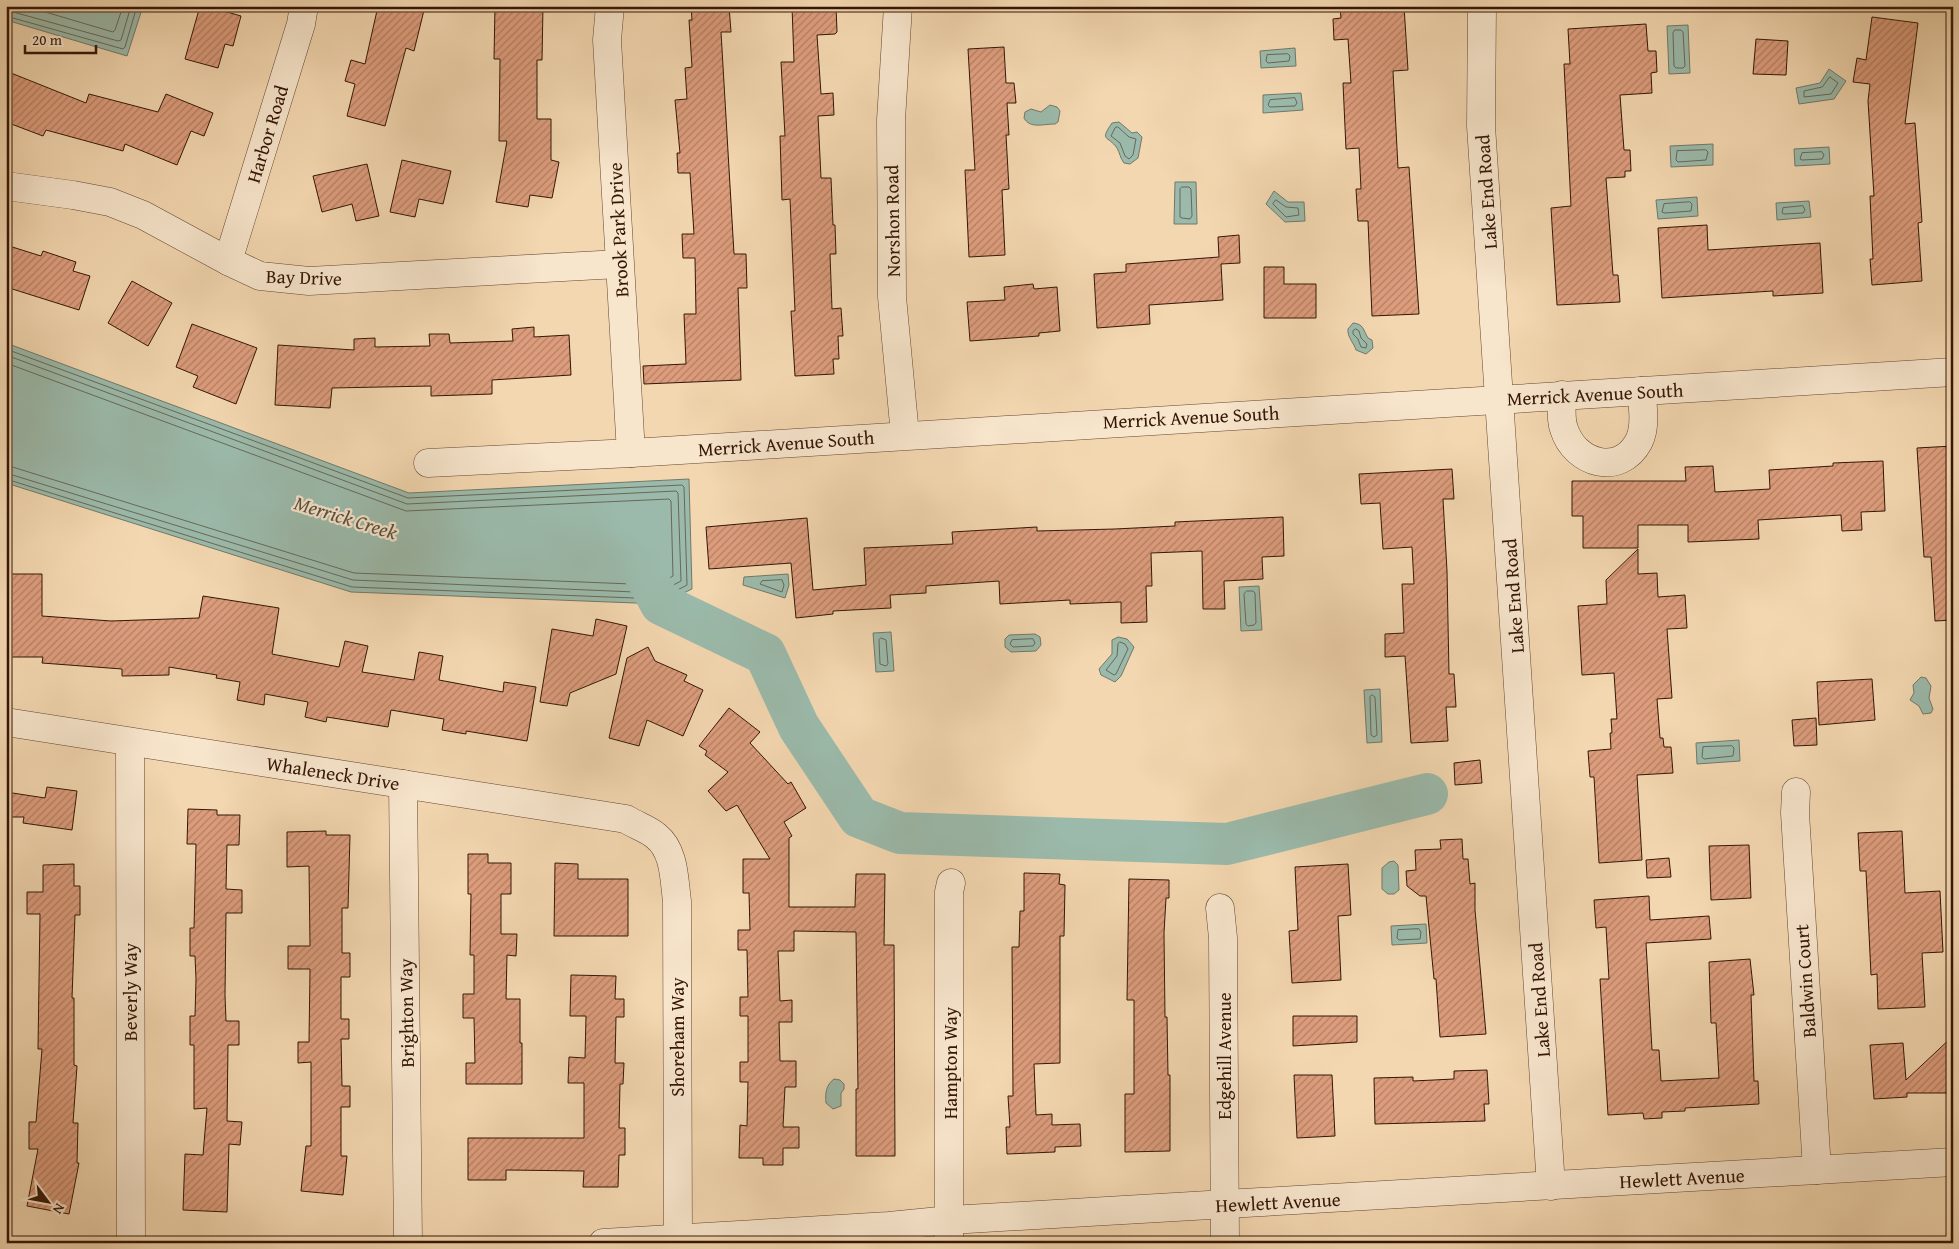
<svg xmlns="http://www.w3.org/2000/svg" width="1959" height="1249" font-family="'Gentium Book Plus',serif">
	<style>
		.water { fill: #9bbaab; stroke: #727869 }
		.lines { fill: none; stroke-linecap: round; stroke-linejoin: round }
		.shore { stroke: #686858; stroke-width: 1 }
		.river { stroke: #9bbaab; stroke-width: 42 }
		.building { fill: url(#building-hatch); stroke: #341606 }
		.minor-casing { stroke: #644630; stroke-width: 29 }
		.minor { stroke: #f7e5cc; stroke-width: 28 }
		.labels { text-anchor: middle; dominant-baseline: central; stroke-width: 4.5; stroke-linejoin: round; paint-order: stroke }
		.street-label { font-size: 19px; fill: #341606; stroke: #f7e5cc }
		.water-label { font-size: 20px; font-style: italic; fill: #584f40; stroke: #f7e5cc }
	</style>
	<defs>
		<pattern id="building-hatch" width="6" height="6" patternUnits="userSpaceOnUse" patternTransform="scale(1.25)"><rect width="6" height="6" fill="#dd9d7d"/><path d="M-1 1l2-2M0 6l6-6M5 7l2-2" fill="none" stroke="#b47f64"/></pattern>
	</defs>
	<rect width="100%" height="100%" fill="#f3d7b0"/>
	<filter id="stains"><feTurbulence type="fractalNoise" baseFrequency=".004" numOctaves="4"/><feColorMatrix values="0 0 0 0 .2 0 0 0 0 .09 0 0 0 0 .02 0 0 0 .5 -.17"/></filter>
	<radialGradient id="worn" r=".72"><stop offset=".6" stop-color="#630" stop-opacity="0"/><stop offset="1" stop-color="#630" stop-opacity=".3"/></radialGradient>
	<g class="water">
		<polygon points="6,6 143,6 127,56 6,20"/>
		<polygon points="1688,25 1690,73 1669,74 1667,26"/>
		<polygon points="1295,48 1296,66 1261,68 1260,51"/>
		<polygon points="1829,69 1846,81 1834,99 1799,104 1796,88 1820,83"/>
		<polygon points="1301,93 1303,110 1263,113 1263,95"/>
		<path d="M1050,105l7,2 3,4 -2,11 -3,2c-12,0 -25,5 -31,-6l1,-6 6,-3 10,3z"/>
		<path d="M1119,122l13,11 5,-1 5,5 -4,21 -8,6 -6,-1c-4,-5 -4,-10 -7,-15 -9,-13 -18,-6 -5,-25z"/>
		<polygon points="1713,144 1713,165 1671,167 1670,146"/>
		<polygon points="1829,147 1830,164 1795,166 1794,149"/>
		<polygon points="1175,182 1196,182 1197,224 1174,224"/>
		<polygon points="1274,191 1288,202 1304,202 1305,221 1285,222 1266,204"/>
		<polygon points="1697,197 1698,216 1658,219 1656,200"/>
		<polygon points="1809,201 1811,217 1777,220 1776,203"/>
		<path d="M1353,323c11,1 10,7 15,15l4,2 1,8 -7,6 -10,-4c-2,-7 -9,-13 -8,-21z"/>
		<polygon points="6,343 409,493 689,479 692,589 661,604 351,592 6,483"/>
		<polygon points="788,574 789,585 785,598 743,585 744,577"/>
		<polygon points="1259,586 1262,630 1241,631 1239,587"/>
		<polygon points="891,632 894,671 876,672 873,633"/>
		<polygon points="1035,634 1040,637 1041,645 1036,651 1011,652 1005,647 1005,639 1009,635"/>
		<polygon points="1118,637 1127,639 1134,647 1121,676 1115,682 1101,675 1099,669 1112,654 1112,640"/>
		<polygon points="1921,677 1926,678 1931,686 1929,698 1933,709 1931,713 1923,714 1919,706 1910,700 1914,693 1913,685"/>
		<polygon points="1380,689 1382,742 1367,743 1364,690"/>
		<polygon points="1739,740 1740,761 1697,764 1696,743"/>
		<polygon points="1394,861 1398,865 1399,890 1394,894 1388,894 1382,889 1382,868 1389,862"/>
		<polygon points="1426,924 1427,943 1392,945 1391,926"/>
		<path d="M834,1079l6,1 4,4v5l-3,4v13l-8,3 -7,-6c-1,-10 0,-18 8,-24z"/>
	</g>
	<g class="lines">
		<g class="shore">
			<polyline points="25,6 113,32 115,30 123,6"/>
			<polyline points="6,10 118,41 121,40 131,6"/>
			<polyline points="6,16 123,49 125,47 137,6"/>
			<polygon points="1675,30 1681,30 1683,32 1685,66 1683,68 1676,68 1674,66 1673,33"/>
			<polygon points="1288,54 1290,56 1289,61 1268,63 1266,61 1267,55"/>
			<polygon points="1830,77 1838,83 1831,94 1804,97 1804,91 1822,87"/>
			<polygon points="1295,98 1297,103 1295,106 1270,107 1268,105 1270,100"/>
			<polygon points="1118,127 1129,137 1136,139 1133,155 1129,159 1125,156 1120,143 1111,136 1115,128"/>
			<polygon points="1706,150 1708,152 1706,160 1678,162 1676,160 1677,151"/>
			<polygon points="1822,152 1824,155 1822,159 1802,160 1800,159 1802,153"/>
			<polygon points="1182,187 1189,187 1191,189 1192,216 1190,219 1182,218 1180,217 1180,189"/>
			<polygon points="1276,200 1286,207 1298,208 1299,215 1286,217 1273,204"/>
			<polygon points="1690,202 1692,204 1691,211 1665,213 1662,212 1664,204"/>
			<polygon points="1803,206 1805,210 1803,213 1784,214 1782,213 1783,208"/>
			<polygon points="1356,329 1359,331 1361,338 1367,344 1366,348 1361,347 1358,339 1353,334 1353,331"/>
			<polyline points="6,349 408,498 682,485 684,487 687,585 660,599 352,587 6,479"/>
			<polyline points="6,355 407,504 676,491 678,493 681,581 658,593 353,580 6,473"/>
			<polyline points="6,363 406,511 669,499 671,501 673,576 657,585 354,573 6,465"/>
			<polygon points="782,580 784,585 782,592 760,584 762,581"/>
			<polygon points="1247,591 1253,591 1255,593 1256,623 1254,625 1248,626 1246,624 1244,594"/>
			<polygon points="881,638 886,640 888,664 886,666 880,664 879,640"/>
			<polygon points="1033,639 1035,643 1033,646 1013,647 1010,644 1012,640"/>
			<polygon points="1120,642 1125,644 1128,649 1116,674 1114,675 1106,670 1117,656 1118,644"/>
			<polygon points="1372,695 1375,697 1377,735 1374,737 1371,735 1370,697"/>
			<polygon points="1732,746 1734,748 1733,756 1704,759 1702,757 1703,747"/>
			<polygon points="1419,929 1421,932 1420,939 1399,940 1397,938 1398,930"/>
		</g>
		<polyline class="river" points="633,553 661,604 765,654 799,727 859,817 900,833 1227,844 1427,794"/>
	</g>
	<g class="building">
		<polygon points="200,6 206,6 241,16 233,46 225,44 218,68 185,59"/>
		<polygon points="378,6 425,6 414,51 406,48 385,126 347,116 355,84 345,81 351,60 365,64"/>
		<polygon points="495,6 543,6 542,60 537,60 537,119 551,119 551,160 559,162 552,198 530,195 528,207 496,202 507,141 499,141 500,59 494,59"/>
		<polygon points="691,6 729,6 731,32 721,32 734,254 746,254 747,288 738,288 741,380 644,384 643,366 686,364 684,314 696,314 695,258 683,258 682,234 694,234 690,173 678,173 677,153 680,153 675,100 687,99 685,68 692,67 689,20 692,20"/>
		<polygon points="792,6 836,6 837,32 835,34 817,35 821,94 833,93 834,115 818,116 821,178 831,178 833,225 835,225 836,254 830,254 832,309 841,308 843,336 838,336 839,359 833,359 834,374 795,376 791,311 795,311 790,199 782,200 780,136 785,136 781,62 794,62"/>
		<polygon points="1340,6 1404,6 1408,70 1393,71 1398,168 1409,167 1419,314 1372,316 1368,221 1358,221 1356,189 1361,189 1359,148 1346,149 1343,83 1351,83 1348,39 1334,40 1333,19 1341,18"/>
		<polygon points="1872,17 1918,23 1905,124 1915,123 1922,222 1918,223 1922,281 1872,285 1870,259 1873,259 1870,196 1874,196 1868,101 1870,84 1853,82 1857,58 1866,60"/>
		<polygon points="1646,24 1648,51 1656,51 1657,72 1651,73 1652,93 1620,95 1624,150 1630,150 1631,171 1625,171 1625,177 1606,178 1613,275 1618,275 1620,302 1557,305 1551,208 1571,206 1564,64 1570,64 1568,29"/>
		<polygon points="1756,39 1788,41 1786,75 1753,74"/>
		<polygon points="1004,47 1006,83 1014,83 1016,103 1007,103 1009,135 1006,135 1009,189 1002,190 1005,255 969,257 965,170 975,170 968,49"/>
		<polygon points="11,73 86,103 89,94 158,112 166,94 213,113 204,136 191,131 177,165 125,144 123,151 46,130 43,136 6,122 6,85"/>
		<polygon points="402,160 451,171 443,204 419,199 415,217 390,212"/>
		<polygon points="367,164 379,216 356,221 352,204 322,212 313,176"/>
		<polygon points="1707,225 1708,250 1820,243 1823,293 1773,296 1773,291 1662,298 1658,228"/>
		<polygon points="1239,235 1240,263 1221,264 1223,300 1149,305 1150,324 1097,328 1094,274 1126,272 1126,264 1219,257 1218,237"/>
		<polygon points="6,245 41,256 43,251 76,262 73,271 90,276 79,310 6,287"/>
		<polygon points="1264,267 1284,267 1284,284 1316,284 1316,318 1264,318"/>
		<polygon points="132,281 172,303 148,346 108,323"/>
		<polygon points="1033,284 1034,289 1057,287 1060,331 1039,333 1039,336 970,341 967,302 1005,300 1004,287"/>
		<polygon points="192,324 257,348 236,404 193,387 198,376 176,367"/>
		<polygon points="534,327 534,337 569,335 571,375 492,380 492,394 431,396 431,386 332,388 330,408 275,405 278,345 354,350 354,339 375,338 375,347 430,346 429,334 449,334 450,343 513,341 512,329"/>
		<polygon points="1953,446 1953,620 1935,621 1931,557 1924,557 1917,448"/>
		<polygon points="1883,461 1885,511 1861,512 1862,530 1842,531 1841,515 1758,520 1759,539 1688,542 1688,525 1638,525 1638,548 1583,548 1583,516 1572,516 1572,481 1686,481 1685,467 1713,466 1715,492 1770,489 1769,470 1833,466 1833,463"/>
		<polygon points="1452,469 1454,499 1443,499 1447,571 1449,674 1454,674 1456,707 1446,707 1448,741 1411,743 1405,656 1385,657 1385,634 1404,633 1402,584 1414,584 1412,547 1383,549 1380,503 1361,504 1359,474"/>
		<polygon points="1283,517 1284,556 1262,557 1263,579 1224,581 1225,609 1203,609 1202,551 1151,553 1152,586 1146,586 1147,622 1121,623 1121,602 1070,604 1070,600 1000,604 999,581 926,586 926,593 890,595 891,608 833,611 833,614 796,618 791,563 709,569 706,527 807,518 813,590 866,585 864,548 953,544 952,532 1037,527 1037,531 1115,529 1175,526 1175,522"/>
		<polygon points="1638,549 1638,574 1657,573 1658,597 1685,595 1687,628 1667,629 1672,698 1657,699 1660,738 1663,738 1664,747 1671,747 1673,773 1637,775 1642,860 1599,863 1594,777 1590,777 1588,751 1611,749 1610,733 1612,733 1611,719 1617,719 1614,673 1582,675 1578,606 1607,604 1606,580"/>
		<polygon points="8,574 42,574 42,616 111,621 199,618 203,596 279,608 272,654 339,667 345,641 368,646 362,672 414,680 419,652 443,656 439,680 503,692 504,682 536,687 527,741 466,731 466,734 442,730 444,719 391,710 388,727 327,717 326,722 305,717 308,702 265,694 264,705 237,700 240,682 216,678 217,675 169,667 169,675 122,676 122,669 42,663 43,657 6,657"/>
		<polygon points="596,619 627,626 616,674 570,693 567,706 540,702 552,629 593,636"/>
		<polygon points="648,647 655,661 687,675 684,681 703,690 683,736 647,720 639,746 609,738 627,658"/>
		<polygon points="1872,679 1875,720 1819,725 1817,682"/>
		<polygon points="729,708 760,732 750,743 788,784 791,782 806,808 784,822 792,836 789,838 789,907 855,907 856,874 885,874 884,945 894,945 895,1156 856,1156 856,1089 858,1089 856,932 794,931 794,951 778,951 780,1001 792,1000 792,1022 779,1022 780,1061 796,1061 796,1087 785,1087 783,1127 799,1127 799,1148 783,1148 783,1165 763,1165 763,1158 739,1158 740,1125 747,1126 748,1082 740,1082 740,1062 748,1062 748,1016 740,1016 740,997 748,997 747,950 738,950 738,930 750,930 749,893 743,893 743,859 770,859 737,805 726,811 708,791 728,772 705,755 707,751 699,746"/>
		<polygon points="1816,718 1817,745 1794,746 1792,720"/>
		<polygon points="1480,760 1482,783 1455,785 1454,763"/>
		<polygon points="47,787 77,791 72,830 23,823 24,817 6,817 6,792 45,798"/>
		<polygon points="188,809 217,810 217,815 240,815 239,845 227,845 226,889 242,890 242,913 226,913 225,995 226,1021 239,1021 239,1045 228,1045 227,1121 242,1122 240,1145 229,1144 227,1212 183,1210 185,1154 203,1155 207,1108 194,1109 194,1045 190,1045 190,1016 195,1016 196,979 195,956 190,956 190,928 194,928 196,844 187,844"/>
		<polygon points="326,831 326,835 350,835 348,908 342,908 342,953 350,953 350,977 341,977 341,1019 349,1019 349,1039 341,1039 342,1086 350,1086 350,1107 341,1107 341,1156 347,1156 343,1195 301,1191 306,1146 311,1146 311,1062 298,1063 298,1042 309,1042 310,969 288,969 288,946 310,946 309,866 287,867 287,832"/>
		<polygon points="1902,831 1905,893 1940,891 1943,952 1922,953 1925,1007 1878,1009 1877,974 1871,975 1866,871 1860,871 1858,833"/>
		<polygon points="1462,839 1463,859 1468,859 1470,884 1475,883 1475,910 1486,1034 1440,1037 1436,979 1434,979 1426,896 1420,896 1407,886 1406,871 1416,870 1415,850 1441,849 1440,840"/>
		<polygon points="1749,845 1751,898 1711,900 1709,846"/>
		<polygon points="468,854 488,854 488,863 511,863 511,894 501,894 501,934 517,934 516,956 507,955 506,999 520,999 520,1043 522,1043 522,1084 466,1084 466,1063 475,1063 474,1018 463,1018 463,994 474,994 474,955 470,955 471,894 468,894"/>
		<polygon points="1669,858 1671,877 1647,878 1646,860"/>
		<polygon points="555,863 578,864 578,879 628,879 628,936 554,936"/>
		<polygon points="74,864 74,886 80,886 80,915 75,915 72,998 74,998 74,1065 77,1066 73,1123 78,1123 77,1163 79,1163 69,1214 27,1206 38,1149 29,1149 29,1122 36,1122 42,1049 38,1049 40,914 27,914 27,892 43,892 43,865"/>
		<polygon points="1348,864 1351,915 1338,916 1341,980 1292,983 1289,931 1298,930 1295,867"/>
		<polygon points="1024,873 1060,874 1059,884 1065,885 1064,936 1060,936 1060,1063 1034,1064 1036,1115 1052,1114 1052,1125 1080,1124 1081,1146 1055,1147 1055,1152 1007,1154 1006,1127 1010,1127 1008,1096 1013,1096 1012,947 1019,947 1020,911 1024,911"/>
		<polygon points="1129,879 1169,880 1169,898 1166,898 1164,933 1165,1017 1167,1017 1168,1075 1170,1075 1170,1151 1125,1152 1125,1094 1134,1094 1134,1000 1127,1000"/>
		<polygon points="1649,896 1650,920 1709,916 1711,939 1646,943 1652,1050 1659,1050 1661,1081 1719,1078 1716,1023 1711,1023 1709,962 1750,959 1754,995 1751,995 1754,1081 1758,1081 1759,1104 1685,1108 1685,1111 1662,1112 1662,1118 1644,1119 1643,1113 1608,1115 1600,979 1609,979 1606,927 1596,928 1594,900"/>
		<polygon points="571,975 616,976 615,999 624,999 624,1017 616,1017 615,1063 624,1063 623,1084 620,1084 619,1128 625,1128 625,1155 619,1155 618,1187 583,1187 584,1171 506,1170 506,1180 468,1180 468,1138 584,1138 584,1083 568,1083 569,1057 585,1058 586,1016 570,1016"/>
		<polygon points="1293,1016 1357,1016 1357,1042 1293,1046"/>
		<polygon points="1953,1036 1953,1093 1907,1093 1907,1097 1874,1099 1870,1045 1903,1043 1906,1080"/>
		<polygon points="1487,1070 1489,1104 1484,1104 1485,1121 1375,1124 1374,1078 1413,1077 1413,1081 1454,1079 1454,1071"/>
		<polygon points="1294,1075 1332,1075 1335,1136 1297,1138"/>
	</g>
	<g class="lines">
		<g class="minor-casing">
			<g id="minor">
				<polyline points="610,6 607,40 631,453"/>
				<polyline points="898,6 891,120 892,297 905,435"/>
				<polyline points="1482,6 1481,126 1551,1186"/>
				<polyline points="6,186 73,195 110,202 143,215 228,261 260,276 309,281 619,264"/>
				<polyline points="228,261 301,24 304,6"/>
				<path d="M1562,395c0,10 -2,24 2,34 11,35 56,48 75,12 7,-14 4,-35 2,-50"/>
				<polyline points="428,463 631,453 1953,372"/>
				<path d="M6,722l620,97c9,6 22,10 30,17 19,15 18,44 21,65l1,342"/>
				<polyline points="130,742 131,1243"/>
				<polyline points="403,784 408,1243"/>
				<polyline points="1796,792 1795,813 1817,1170"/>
				<polyline points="1220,908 1223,938 1225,1243"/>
				<polyline points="603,1243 889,1226 950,1220 1953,1162"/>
				<polyline points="949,1243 949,892 951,883"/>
			</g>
		</g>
		<use href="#minor" class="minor"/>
	</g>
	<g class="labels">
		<g class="street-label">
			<text transform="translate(267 134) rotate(-73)">Harbor Road</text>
			<text transform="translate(1486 192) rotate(-94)">Lake End Road</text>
			<text transform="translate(892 221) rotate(-91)">Norshon Road</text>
			<text transform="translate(618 230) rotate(-93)">Brook Park Drive</text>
			<text transform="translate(304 277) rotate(2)">Bay Drive</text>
			<text transform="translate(1595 394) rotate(-3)">Merrick Avenue South</text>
			<text transform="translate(1191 417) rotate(-3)">Merrick Avenue South</text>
			<text transform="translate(786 443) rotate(-4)">Merrick Avenue South</text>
			<text transform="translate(1513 596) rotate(-94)">Lake End Road</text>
			<text transform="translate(333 773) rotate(9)">Whaleneck Drive</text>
			<text transform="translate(1805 981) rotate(-94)">Baldwin Court</text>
			<text transform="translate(130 992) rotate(-90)">Beverly Way</text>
			<text transform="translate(1539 1000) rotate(-94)">Lake End Road</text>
			<text transform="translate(406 1013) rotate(-91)">Brighton Way</text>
			<text transform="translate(677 1037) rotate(-90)">Shoreham Way</text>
			<text transform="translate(1224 1056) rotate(-90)">Edgehill Avenue</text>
			<text transform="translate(950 1063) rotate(-90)">Hampton Way</text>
			<text transform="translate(1682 1178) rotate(-3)">Hewlett Avenue</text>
			<text transform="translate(1278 1202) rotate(-3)">Hewlett Avenue</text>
		</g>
		<g class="water-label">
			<text transform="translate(346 517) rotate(17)">Merrick Creek</text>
		</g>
	</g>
	<rect width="1959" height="1249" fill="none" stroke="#f3d7b0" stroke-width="25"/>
	<rect x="8" y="8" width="1944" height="1234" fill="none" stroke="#341606" stroke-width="2.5"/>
	<rect x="12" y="12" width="1934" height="1224" fill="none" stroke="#341606"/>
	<g transform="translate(48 1202) rotate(122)" stroke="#f7e5cc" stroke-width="4" paint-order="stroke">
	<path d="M0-4L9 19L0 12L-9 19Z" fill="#341606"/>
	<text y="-8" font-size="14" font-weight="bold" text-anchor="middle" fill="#341606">N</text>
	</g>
	<path d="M25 45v8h71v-8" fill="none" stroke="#341606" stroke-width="2.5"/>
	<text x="32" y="45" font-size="15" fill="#341606" stroke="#f7e5cc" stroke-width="4" paint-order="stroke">20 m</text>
	<rect width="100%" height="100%" filter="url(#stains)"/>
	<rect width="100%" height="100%" fill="url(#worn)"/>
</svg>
